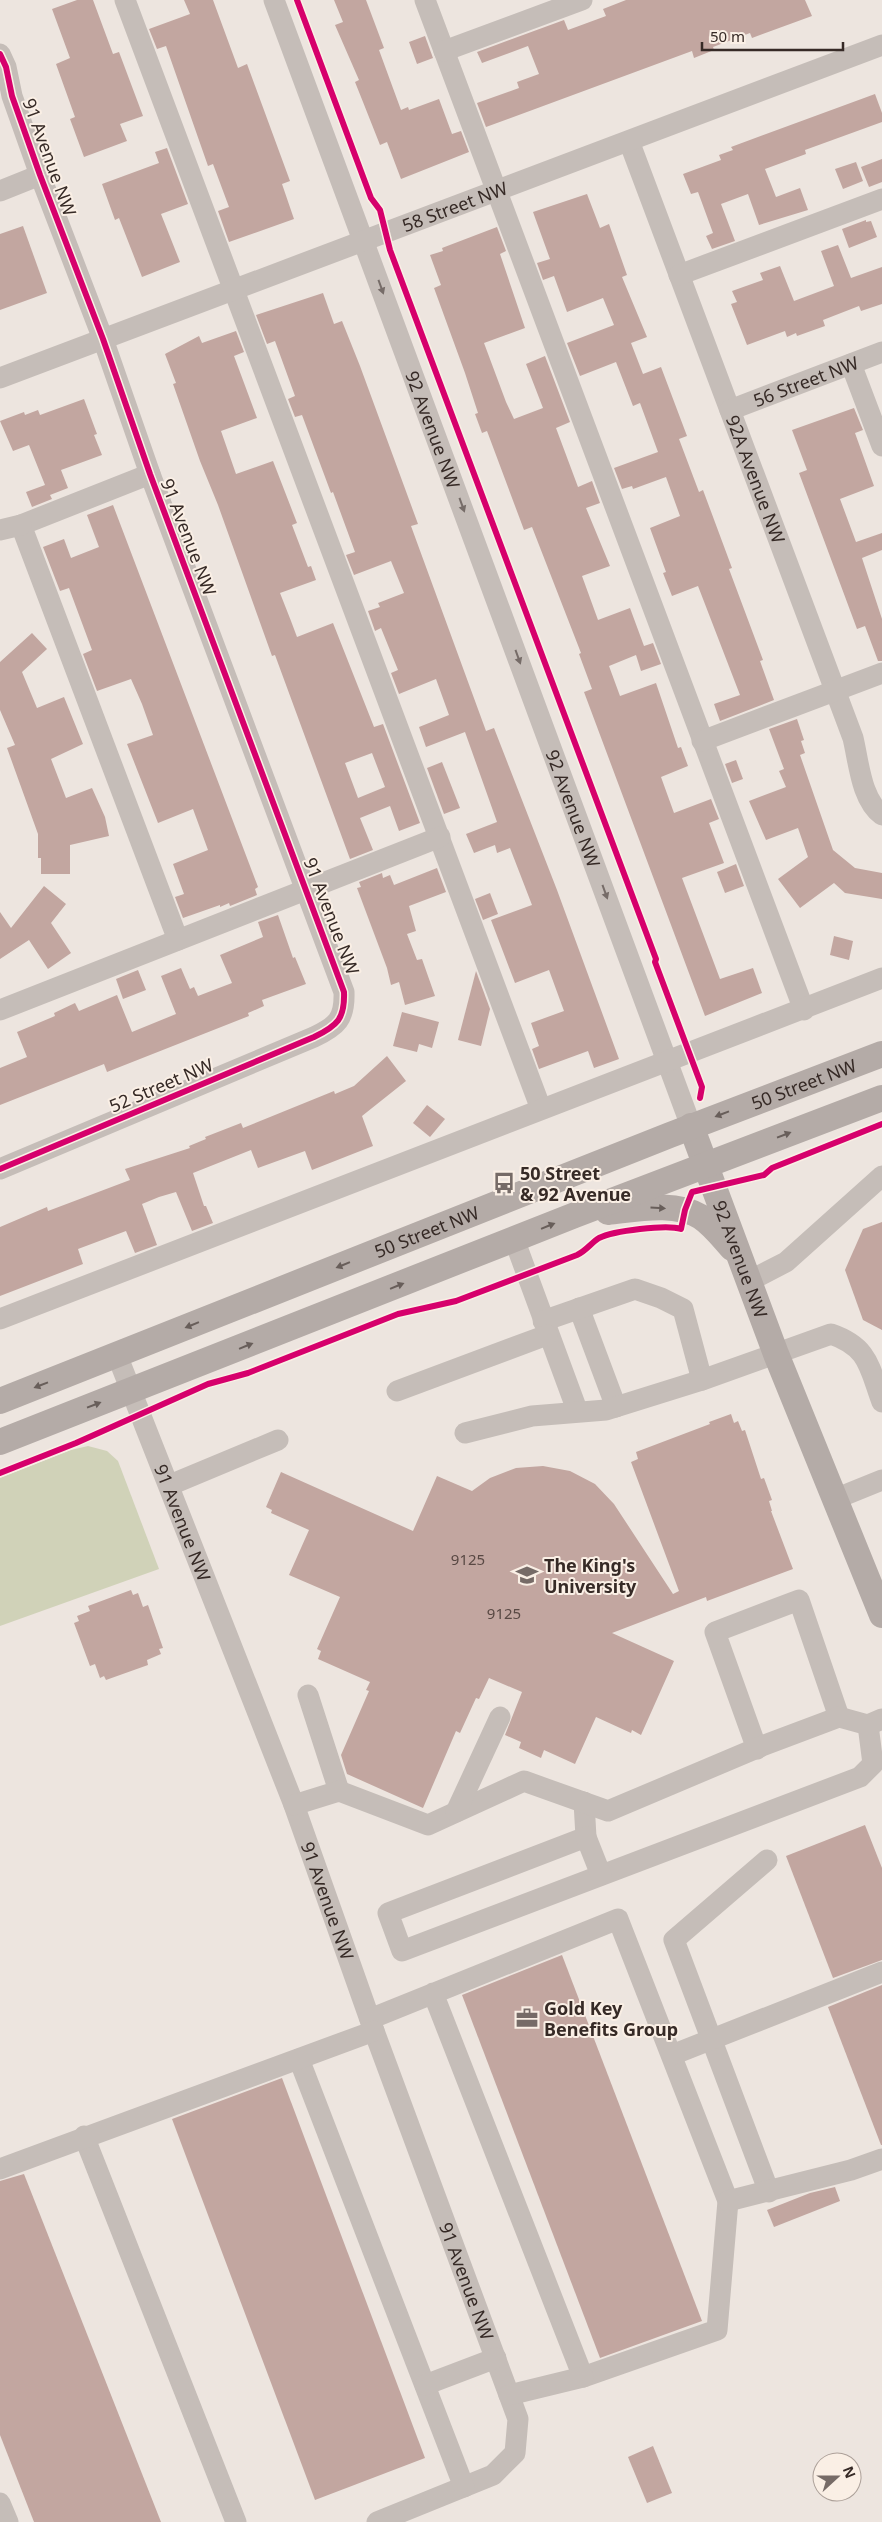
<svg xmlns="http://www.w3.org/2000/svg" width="882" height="2522" font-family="'Noto Sans',sans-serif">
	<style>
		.green { fill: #d0d2b8 }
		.building { fill: #c2a6a0; fill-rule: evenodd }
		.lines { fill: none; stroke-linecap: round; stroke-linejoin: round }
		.minor { stroke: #c5bdb8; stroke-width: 21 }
		.major { stroke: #b4aba7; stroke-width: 26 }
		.cycleway-casing { stroke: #faefe5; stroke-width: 9 }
		.cycleway { stroke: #d6006c; stroke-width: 6 }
		.oneway { fill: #766c68 }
		.oneway2 { fill: #685e5a }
		.labels { text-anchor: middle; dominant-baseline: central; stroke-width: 4; stroke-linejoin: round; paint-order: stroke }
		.number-label { font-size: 15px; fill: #594944 }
		.street-label { font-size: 18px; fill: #362a26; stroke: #faefe5 }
		.poi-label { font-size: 18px; font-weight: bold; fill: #362a26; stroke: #faefe5; text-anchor: start }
	</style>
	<rect width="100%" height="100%" fill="#ede5df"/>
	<polygon class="green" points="88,1446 107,1451 118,1461 159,1569 0,1626 0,1478 71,1450"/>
	<g class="building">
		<polygon points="77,0 93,0 113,54 119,52 143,116 120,124 127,141 84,157 70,119 75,117 56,64 70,58 52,9"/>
		<polygon points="184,0 213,0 238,68 247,64 290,181 282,184 294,219 229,242 218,211 229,207 213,164 208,166 166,46 157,49 149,29 190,14"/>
		<polygon points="334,0 366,0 384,48 379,50 401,110 408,107 409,110 439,99 452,134 461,131 469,152 401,179 387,142 380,145 363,102 355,82 359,80 335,25 343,22"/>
		<polygon points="626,0 805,0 812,16 752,38 750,33 713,47 714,50 694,58 692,51 486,127 477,103 519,88 517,82 539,74 528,46 482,63 477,52 564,20 568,30 606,16 603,9"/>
		<polygon points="425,36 433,58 417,64 409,42"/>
		<polygon points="875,94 882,113 882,122 805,150 806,154 765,169 776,197 800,188 808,210 759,225 748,194 721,204 735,241 712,249 706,236 713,233 698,192 691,194 683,174 721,160 719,155 733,150 731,147"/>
		<polygon points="167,148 188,204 161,214 180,262 142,277 119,218 115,220 102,184 159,163 155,152"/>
		<polygon points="882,159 882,182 869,187 861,167"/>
		<polygon points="856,162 863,181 843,189 835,169"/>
		<polygon points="587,194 600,228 609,224 627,275 622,277 647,337 631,343 643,374 661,367 687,436 679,439 699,492 703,490 732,568 729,569 763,660 760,661 774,700 720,721 714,704 740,695 698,586 672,596 663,573 666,572 650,528 680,516 666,477 633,489 632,486 622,489 614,468 658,452 640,403 633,406 616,362 580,376 567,343 614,325 603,298 567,312 554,276 543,280 537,263 550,259 533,212"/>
		<polygon points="866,220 866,222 871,221 877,237 849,248 842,229"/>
		<polygon points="23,226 47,293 0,310 0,234"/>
		<polygon points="497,227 506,251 500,254 525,328 484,343 506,402 514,419 543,408 526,364 545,356 570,422 556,428 578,487 592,481 600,503 586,508 610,566 582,576 598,620 630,608 644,646 653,643 661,664 641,671 636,655 609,666 620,696 656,683 678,748 681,747 688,766 661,777 674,813 711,799 719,819 709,823 724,863 682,878 720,979 753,968 762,993 705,1016 584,692 592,689 579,654 581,653 532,527 524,530 487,431 482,433 475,414 478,413 465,373 434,288 441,285 430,255 443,251 442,248"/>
		<polygon points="838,245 851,278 882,267 882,304 861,311 859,306 823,320 825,326 797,336 796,333 787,337 785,331 747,345 731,304 737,302 732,291 763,280 760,273 780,266 794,301 834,286 821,251"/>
		<polygon points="323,293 334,324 342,321 360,366 418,524 411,526 486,731 494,728 557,890 619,1059 594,1068 588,1051 539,1069 532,1049 539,1046 531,1023 564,1011 549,970 515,983 491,920 532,905 510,848 497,853 495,845 474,853 466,834 497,822 465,732 426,747 419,727 449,715 436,679 399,694 391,673 398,670 381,628 375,631 368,611 380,607 378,603 404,593 391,561 354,575 346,555 355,552 333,492 331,493 302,415 295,417 288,399 295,396 275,341 267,344 256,315"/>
		<path d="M236,331l8,21 -10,4 23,62 -36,13 15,43 37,-13 24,62 -5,2 16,42 3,-1 5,14 -36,13 11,28 6,16 36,-14 41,104 9,-3 37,99 -21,8 -9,-25 -30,12 13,32 -23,9 -75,-204 -3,1 -54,-151 -18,-44 -27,-77 3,-1 -11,-29 34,-18 3,7zM372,753l13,34 -27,11 -13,-35z"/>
		<polygon points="84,399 97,434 94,435 102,455 61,470 68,488 50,495 52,499 32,507 26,492 45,485 29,445 13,451 0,421 24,412 25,415 38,410 40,415"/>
		<polygon points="854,408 863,430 855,433 874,486 840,499 856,542 882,533 882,550 862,558 882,619 882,661 878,661 865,626 857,629 799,473 807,470 792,430"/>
		<polygon points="113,505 258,887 255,889 257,895 230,906 229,903 220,907 220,905 183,918 175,897 184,894 173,864 208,850 193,809 158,823 127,744 153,735 142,704 131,679 97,691 83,654 92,650 69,588 60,591 43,547 64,539 71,558 99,547 87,515"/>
		<polygon points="32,633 47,649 22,672 37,708 64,697 83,744 51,759 66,798 92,788 105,817 109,836 70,845 70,874 41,874 41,858 38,858 38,834 7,748 15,745 0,710 0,662"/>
		<polygon points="797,719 804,740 801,741 805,753 800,755 833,850 855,868 882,873 882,899 845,893 834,883 800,908 778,879 808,857 798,828 766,840 749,801 786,787 779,771 784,769 769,729"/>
		<polygon points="736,760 743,779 732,783 725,764"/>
		<polygon points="442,762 460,808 444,814 427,768"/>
		<polygon points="736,864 744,886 725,893 717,872"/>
		<polygon points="437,868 446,892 409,906 416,931 407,934 417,960 422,959 435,996 405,1005 399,982 391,985 387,968 357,888 361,887 359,882 382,873 383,878 390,875 394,885"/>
		<polygon points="44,886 66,904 51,923 71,953 48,969 29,940 0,959 0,912 11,928"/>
		<polygon points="490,893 498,914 483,920 475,899"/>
		<polygon points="278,915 293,958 295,957 306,984 262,1000 264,1006 248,1013 249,1016 107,1072 104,1064 0,1105 0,1068 27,1057 17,1032 55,1016 54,1013 75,1003 79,1011 117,995 132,1032 176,1014 161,976 181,968 190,989 194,987 198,996 232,983 220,955 263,937 258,922"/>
		<polygon points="834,936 853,941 849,960 830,955"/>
		<polygon points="138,970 146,990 123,999 116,979"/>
		<polygon points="476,971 490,1009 481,1046 458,1040"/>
		<polygon points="402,1012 439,1022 432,1048 419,1044 417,1052 393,1046"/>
		<polygon points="387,1056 406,1081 362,1116 373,1146 312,1170 305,1151 258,1168 251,1150 193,1173 204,1206 206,1206 213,1223 192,1231 176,1192 159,1197 142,1204 157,1245 135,1253 126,1231 78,1249 83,1264 0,1296 0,1227 47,1207 48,1211 130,1180 125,1169 190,1148 189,1146 206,1139 205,1137 241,1123 243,1128 334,1091 335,1094 354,1086"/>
		<polygon points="427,1105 445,1119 430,1137 413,1123"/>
		<polygon points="882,1222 882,1330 863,1320 845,1270 863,1229"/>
		<polygon points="731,1414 734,1423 738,1421 742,1431 745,1430 761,1479 764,1478 772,1500 769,1501 772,1511 771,1511 793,1569 707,1601 706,1597 612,1633 674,1661 641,1735 632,1730 631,1733 596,1717 575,1764 544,1750 541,1758 519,1748 521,1742 505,1735 522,1692 489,1678 479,1699 476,1698 460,1733 456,1731 423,1808 347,1774 341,1755 369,1691 366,1690 370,1682 318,1659 321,1651 317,1649 340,1597 289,1575 309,1530 271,1513 272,1510 266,1507 281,1472 413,1531 437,1476 472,1491 490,1478 516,1468 543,1466 570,1471 595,1484 614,1504 673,1594 679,1591 631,1462 638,1459 636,1452 710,1424 709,1422"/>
		<polygon points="131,1590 133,1595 138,1593 143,1607 148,1605 163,1648 159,1649 161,1654 147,1660 148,1665 106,1680 104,1676 100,1678 95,1664 90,1666 74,1623 79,1621 77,1616 90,1611 88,1606"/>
		<polygon points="865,1825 882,1868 882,1960 833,1978 786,1856"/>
		<polygon points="562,1955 702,2321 600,2358 462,1995"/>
		<polygon points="882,1985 882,2145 881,2145 828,2007"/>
		<polygon points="282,2078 425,2458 315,2500 172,2119"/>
		<polygon points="24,2174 161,2522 34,2522 0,2435 0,2181"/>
		<polygon points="835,2187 840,2201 774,2227 767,2210 810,2193"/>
		<polygon points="653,2446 672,2493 647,2503 628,2457"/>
	</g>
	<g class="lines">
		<g class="minor">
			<polyline points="125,0 541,1109"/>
			<path id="s1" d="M274,0l417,1126"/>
			<polyline points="425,0 804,1010"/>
			<polyline points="444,51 582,0"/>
			<path d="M0,54l6,13 6,29 28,79 63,164 47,135 194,518c1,27 -7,34 -30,45l-314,132"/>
			<path id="s2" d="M629,141l224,597c6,25 8,61 29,77"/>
			<polyline points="0,191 40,175"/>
			<polyline points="679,275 882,199"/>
			<polyline points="851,364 882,446"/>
			<path id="s3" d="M0,378l882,-333"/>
			<path id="s4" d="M730,410l152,-58"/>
			<polyline points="150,474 21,525 178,940"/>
			<polyline points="0,530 21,525"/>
			<polyline points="702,741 882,673"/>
			<polyline points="0,1010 440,837"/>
			<polyline points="514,1239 577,1410"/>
			<polyline points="749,1281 786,1262 882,1176"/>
			<polyline points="579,1308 616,1407"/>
			<polyline points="0,1319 882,978"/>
			<polyline points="543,1321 635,1289 661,1298 683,1309 702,1380"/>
			<path id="s5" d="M117,1355l177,450 80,226 144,388 -3,34 -22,22 -116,47"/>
			<polyline points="397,1391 547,1335"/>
			<path d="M465,1433l67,-17 74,-6 96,-30 129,-46c38,13 38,33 51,68"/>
			<polyline points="170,1485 278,1440"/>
			<polyline points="835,1499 882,1480"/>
			<polyline points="308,1695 339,1791"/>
			<polyline points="757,1749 715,1632 799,1600 839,1717"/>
			<polyline points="584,1802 586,1837 388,1913 402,1951 860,1777 873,1764 868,1725"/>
			<polyline points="294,1805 339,1791 428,1825 524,1781 608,1811 762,1746 839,1717 868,1725 882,1719"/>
			<polyline points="456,1812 500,1717"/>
			<polyline points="586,1837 601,1875"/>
			<polyline points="767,1860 674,1940 769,2192"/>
			<polyline points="370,2019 618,1919 728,2201 717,2330 583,2377 433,1993"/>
			<polyline points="672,2055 882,1972"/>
			<polyline points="299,2059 464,2487"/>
			<polyline points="84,2136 236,2522"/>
			<polyline points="0,2169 374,2031"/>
			<polyline points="728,2201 851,2170 882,2159"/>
			<polyline points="425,2385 496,2358"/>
			<polyline points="509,2395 583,2377"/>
			<polyline points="0,2503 8,2522"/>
		</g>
		<g class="major">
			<path id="s6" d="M691,1126l85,228 106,261"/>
			<path d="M608,1212c29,-3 67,-11 93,5 12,8 21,20 31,31"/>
			<path id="s7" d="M0,1401l670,-266 212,-81"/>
			<polyline points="0,1442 575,1215 882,1098"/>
		</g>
		<g class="cycleway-casing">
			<g id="cycleway">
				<polyline points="297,0 371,198 380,210 390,250 656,959 655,962 702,1087 700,1098"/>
				<path d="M0,54l6,13 6,29 28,79 63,164 47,135 194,518c1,27 -7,34 -30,45l-314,132"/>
				<path d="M0,1473l76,-30 132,-59 40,-11 150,-59 58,-13 121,-46c9,-4 14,-12 22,-17 14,-7 68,-14 82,-9l4,-19 7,-18 72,-17 8,-7 110,-44"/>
			</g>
		</g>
		<use href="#cycleway" class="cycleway"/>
	</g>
	<defs><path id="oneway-solid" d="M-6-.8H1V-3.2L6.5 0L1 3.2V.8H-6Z" transform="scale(1.25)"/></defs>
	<g class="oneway">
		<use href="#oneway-solid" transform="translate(381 287) rotate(70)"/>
		<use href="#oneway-solid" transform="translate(462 505) rotate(70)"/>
		<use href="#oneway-solid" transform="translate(518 657) rotate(70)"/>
		<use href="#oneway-solid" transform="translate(605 892) rotate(70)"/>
	</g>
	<g class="oneway2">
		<use href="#oneway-solid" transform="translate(722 1114) rotate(159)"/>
		<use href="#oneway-solid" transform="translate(784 1135) rotate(-21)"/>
		<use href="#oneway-solid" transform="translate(658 1208) rotate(3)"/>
		<use href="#oneway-solid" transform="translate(548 1226) rotate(-22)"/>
		<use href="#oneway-solid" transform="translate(343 1265) rotate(158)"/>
		<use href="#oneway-solid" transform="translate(397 1286) rotate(-22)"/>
		<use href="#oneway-solid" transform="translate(192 1325) rotate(158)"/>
		<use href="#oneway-solid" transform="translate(246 1346) rotate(-22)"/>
		<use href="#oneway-solid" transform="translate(41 1385) rotate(159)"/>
		<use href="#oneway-solid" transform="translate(94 1405) rotate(-21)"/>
	</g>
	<defs>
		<g id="bus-bare" transform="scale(1.725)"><path d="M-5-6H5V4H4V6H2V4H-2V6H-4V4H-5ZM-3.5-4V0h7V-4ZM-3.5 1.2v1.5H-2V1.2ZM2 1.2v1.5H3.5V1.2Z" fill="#766b67" stroke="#faefe5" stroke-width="2.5" paint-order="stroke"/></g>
		<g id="university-bare" transform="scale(1.725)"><path d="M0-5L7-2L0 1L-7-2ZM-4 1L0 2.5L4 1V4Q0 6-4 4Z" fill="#766b67" stroke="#faefe5" stroke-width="2.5" paint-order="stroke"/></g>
		<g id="office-bare" transform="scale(1.725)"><path d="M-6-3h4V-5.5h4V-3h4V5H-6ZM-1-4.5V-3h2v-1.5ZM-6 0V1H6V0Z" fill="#766b67" stroke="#faefe5" stroke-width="2.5" paint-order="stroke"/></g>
	</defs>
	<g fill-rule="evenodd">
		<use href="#bus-bare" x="504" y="1183"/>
		<use href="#university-bare" x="527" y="1575"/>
		<use href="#office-bare" x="527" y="2018"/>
	</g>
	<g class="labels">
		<g class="number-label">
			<text x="468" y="1559">9125</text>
			<text x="504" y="1613">9125</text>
		</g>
		<g class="street-label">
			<text transform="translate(50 157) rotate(70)">91 Avenue NW</text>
			<text stroke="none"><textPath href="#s3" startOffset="486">58 Street NW</textPath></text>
			<text stroke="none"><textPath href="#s4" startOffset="81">56 Street NW</textPath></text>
			<text stroke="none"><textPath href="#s1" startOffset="458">92 Avenue NW</textPath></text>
			<text stroke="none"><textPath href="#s2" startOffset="361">92A Avenue NW</textPath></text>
			<text transform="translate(189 537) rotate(69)">91 Avenue NW</text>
			<text stroke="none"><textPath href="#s1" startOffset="862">92 Avenue NW</textPath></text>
			<text transform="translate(332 916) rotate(69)">91 Avenue NW</text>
			<text stroke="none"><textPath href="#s7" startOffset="864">50 Street NW</textPath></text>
			<text transform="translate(161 1085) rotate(-23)">52 Street NW</text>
			<text stroke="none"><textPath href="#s7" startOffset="459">50 Street NW</textPath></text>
			<text stroke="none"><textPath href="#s6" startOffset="142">92 Avenue NW</textPath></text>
			<text stroke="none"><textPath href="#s5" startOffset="180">91 Avenue NW</textPath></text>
			<text stroke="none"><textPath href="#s5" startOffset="585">91 Avenue NW</textPath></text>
			<text stroke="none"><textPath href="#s5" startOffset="990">91 Avenue NW</textPath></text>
		</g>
		<g class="poi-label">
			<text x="520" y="1173">50 Street<tspan x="520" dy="21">&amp; 92 Avenue</tspan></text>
			<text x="544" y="1565">The King's<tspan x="544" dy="21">University</tspan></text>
			<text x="544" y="2008">Gold Key<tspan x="544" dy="21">Benefits Group</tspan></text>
		</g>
	</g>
	<g transform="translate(837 2477) rotate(69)"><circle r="24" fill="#faefe5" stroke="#aca099"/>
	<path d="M0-4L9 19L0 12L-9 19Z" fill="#766b67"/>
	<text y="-8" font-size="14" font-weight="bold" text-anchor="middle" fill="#362a26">N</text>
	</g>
	<path d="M702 42v8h141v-8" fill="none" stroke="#362a26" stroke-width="2.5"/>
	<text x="710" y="42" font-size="15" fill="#362a26" stroke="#faefe5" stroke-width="4" paint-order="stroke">50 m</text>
</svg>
